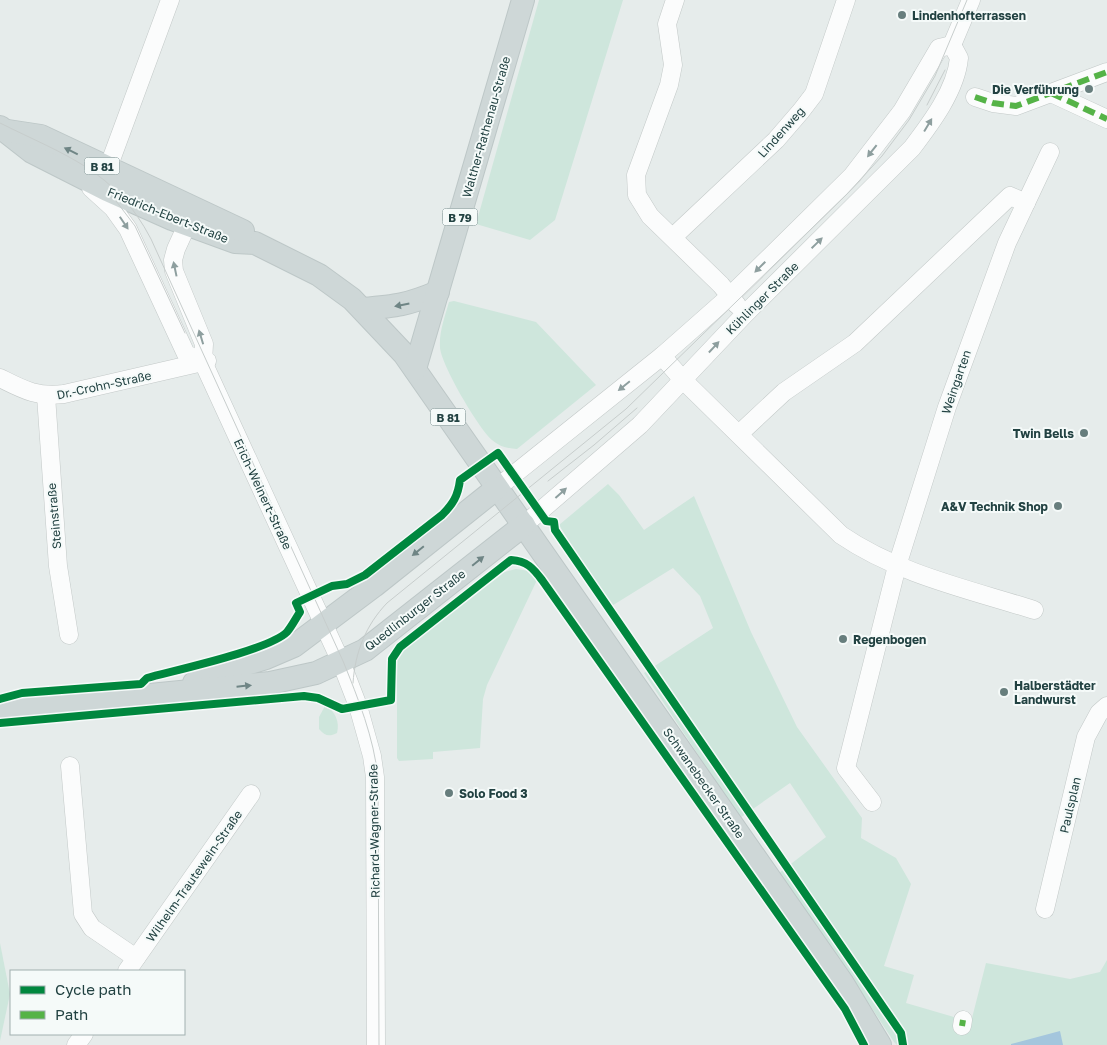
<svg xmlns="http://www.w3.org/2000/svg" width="1107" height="1045" font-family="'Golos Text',sans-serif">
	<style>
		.green { fill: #cee6dc }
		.water { fill: #a4c6dd }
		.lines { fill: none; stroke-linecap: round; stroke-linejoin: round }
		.minor-casing { stroke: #c3c9c8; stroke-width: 19 }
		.major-casing { stroke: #bdc7c7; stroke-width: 24 }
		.minor { stroke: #fbfcfc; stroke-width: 18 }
		.major { stroke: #ced7d7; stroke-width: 22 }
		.tram { stroke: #c7cdcc; stroke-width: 1 }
		.quiet { stroke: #55b347; stroke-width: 6; stroke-dasharray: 12 6; stroke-linecap: butt }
		.cycleway-casing { stroke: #f5faf9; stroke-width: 11 }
		.cycleway { stroke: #00873e; stroke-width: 8 }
		.oneway { fill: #8e9f9f }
		.oneway2 { fill: #6f8585 }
		.poi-dot { fill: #677e7d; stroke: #f5faf9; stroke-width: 2 }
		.labels { text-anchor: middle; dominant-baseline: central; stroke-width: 4; stroke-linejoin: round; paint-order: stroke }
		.shield { fill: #f5faf9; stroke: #617979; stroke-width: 1 }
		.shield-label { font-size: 11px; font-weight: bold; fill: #224242 }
		.poi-label { font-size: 12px; font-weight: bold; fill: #224242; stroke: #f5faf9; text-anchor: start }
		.street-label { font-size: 12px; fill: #224242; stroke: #f5faf9 }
	</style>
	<rect width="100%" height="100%" fill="#e6eceb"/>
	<g class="green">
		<polygon points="539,0 623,0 555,220 530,240 476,224"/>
		<path d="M454,301l82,21 60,63 -79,64c-10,-1 -17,-2 -25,-9 -13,-11 -52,-77 -52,-93 -1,-15 5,-31 9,-45z"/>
		<polygon points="608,484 619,495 644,530 694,496 751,632 797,727 862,818 861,838 896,858 911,884 884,966 914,975 906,1003 971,1022 986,963 1070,979 1100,972 1107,960 1107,1045 897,1045 894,1042 839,958 779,873 826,837 790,783 740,818 644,673 713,628 700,596 673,568 610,607 559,525"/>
		<polygon points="516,569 529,571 537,580 487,685 483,699 480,748 433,752 433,759 399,761 397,758 397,658 406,647 497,574"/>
		<path d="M325,706c10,4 15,16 12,27 -8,4 -12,3 -18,-4v-12z"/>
		<polygon points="0,943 10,994 0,1041"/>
	</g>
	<polygon class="water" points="1060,1031 1063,1045 1011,1045 1011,1044"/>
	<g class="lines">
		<g class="minor-casing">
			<g id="minor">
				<polyline points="675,0 667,24 673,65 669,85 636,175 637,195 650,216 721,285 737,305"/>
				<polyline points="952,45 971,0"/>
				<polyline points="1051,93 1107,119"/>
				<polyline points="975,97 993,103 1016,106 1107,72"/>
				<polyline points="108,168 170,0"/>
				<polyline points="91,188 113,208 128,229 186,354 203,362"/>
				<polyline points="192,214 176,249 173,260 174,271 204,344 203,362 341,662 358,706 372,756 375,777 376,1045"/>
				<polyline points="673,237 776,140 801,111 814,94 846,0"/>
				<path d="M662,356l21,24 158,155c57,39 127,54 193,75"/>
				<path d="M0,378c24,12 36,19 64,16l143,-33"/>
				<polyline points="46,396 58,566 69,635"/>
				<polyline points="739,434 784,392 855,343 1010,196 1026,203"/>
				<polyline points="497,488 662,356 730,296 852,176 902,111 939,48 952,45"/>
				<path d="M524,525l116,-100 105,-111 167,-166c19,-25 44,-58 47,-90l-7,-13"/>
				<polyline points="70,766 83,914 92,928 136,958"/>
				<polyline points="872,802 846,768 897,566 947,407 1007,243 1050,152"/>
				<polyline points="1045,909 1086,737 1099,713 1107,706"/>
				<polyline points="127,971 251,794"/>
				<polyline points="962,1026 963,1020"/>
				<polyline points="76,1045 84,1034"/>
			</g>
		</g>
		<g class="major-casing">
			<g id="major">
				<polyline points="0,127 32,152 107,190 172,219 235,242 255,243 319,275 352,299 404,354 842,982 880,1045"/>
				<polyline points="8,131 41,136 243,231"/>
				<path d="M363,309c33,-3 44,-4 75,-17"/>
				<polyline points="415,369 523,0"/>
				<polyline points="194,683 204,677 266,658 294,646 374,586 497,488"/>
				<polyline points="0,710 270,683 316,673 365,650 524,525"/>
			</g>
		</g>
		<use href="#minor" class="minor"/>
		<use href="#major" class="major"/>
		<g class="tram">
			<polyline points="927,105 945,70"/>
			<path d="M0,123c66,33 115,47 151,116l192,422c15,37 31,77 35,117l1,267"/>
			<polyline points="110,193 135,226 185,333"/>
			<polyline points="548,481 594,445 637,408"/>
			<path d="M353,683c2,-31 13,-58 34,-80l239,-194 221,-215 35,-38 27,-36 26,-44 32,-76"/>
		</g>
		<g class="quiet">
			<polyline points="1051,93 1107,119"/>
			<polyline points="975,97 993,103 1016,106 1107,72"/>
			<polyline points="962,1026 963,1020"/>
		</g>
		<g class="cycleway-casing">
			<g id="cycleway">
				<path d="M0,699l22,-6 119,-9 6,-6c29,-8 122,-28 140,-46 5,-6 9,-14 13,-20l-4,-9 36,-17 15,-2 18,-9 77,-60c11,-11 16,-19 18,-35l38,-27 48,68 8,1 1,8 346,503 2,12"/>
				<path d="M0,723l304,-27 14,2 24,11 49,-9 1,-41 8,-12 111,-87c16,1 22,8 31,20l303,429 19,36"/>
			</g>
		</g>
		<use href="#cycleway" class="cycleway"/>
	</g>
	<defs><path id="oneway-solid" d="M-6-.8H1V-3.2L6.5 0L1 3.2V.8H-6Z" transform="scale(1.25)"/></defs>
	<g class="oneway">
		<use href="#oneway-solid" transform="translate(928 125) rotate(-59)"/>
		<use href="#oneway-solid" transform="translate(872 151) rotate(128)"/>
		<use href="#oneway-solid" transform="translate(124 223) rotate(56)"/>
		<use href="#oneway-solid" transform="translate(817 243) rotate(-44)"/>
		<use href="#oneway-solid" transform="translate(760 267) rotate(135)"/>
		<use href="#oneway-solid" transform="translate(175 269) rotate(-102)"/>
		<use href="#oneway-solid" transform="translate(201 337) rotate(-107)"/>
		<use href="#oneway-solid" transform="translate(714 347) rotate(-47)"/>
		<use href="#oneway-solid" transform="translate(624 386) rotate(141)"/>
		<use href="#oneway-solid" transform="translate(561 493) rotate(-42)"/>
	</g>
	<g class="oneway2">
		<use href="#oneway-solid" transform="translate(71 151) rotate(-154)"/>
		<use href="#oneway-solid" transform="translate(402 305) rotate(169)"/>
		<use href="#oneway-solid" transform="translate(418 551) rotate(141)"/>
		<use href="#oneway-solid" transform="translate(478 561) rotate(-39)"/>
		<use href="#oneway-solid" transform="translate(244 686) rotate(-6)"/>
	</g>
	<g class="poi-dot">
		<circle cx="902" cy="15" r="5"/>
		<circle cx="1089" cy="89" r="5"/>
		<circle cx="1084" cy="433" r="5"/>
		<circle cx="1058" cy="506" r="5"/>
		<circle cx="843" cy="639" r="5"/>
		<circle cx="1004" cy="692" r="5"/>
		<circle cx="449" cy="793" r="5"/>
	</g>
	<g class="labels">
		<g class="shield">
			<rect x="84.5" y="157.5" width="35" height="17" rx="4"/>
			<rect x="442.5" y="208.5" width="35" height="17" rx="4"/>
			<rect x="430.5" y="408.5" width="35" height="17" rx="4"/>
		</g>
		<g class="shield-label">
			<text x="102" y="166">B 81</text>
			<text x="460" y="217">B 79</text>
			<text x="448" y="417">B 81</text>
		</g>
		<g class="poi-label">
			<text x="912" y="15">Lindenhofterrassen</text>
			<text x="1079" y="89" text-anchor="end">Die Verführung</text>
			<text x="1074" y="433" text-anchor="end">Twin Bells</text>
			<text x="1048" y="506" text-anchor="end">A&amp;V Technik Shop</text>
			<text x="853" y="639">Regenbogen</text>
			<text x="1014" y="685">Halberstädter<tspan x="1014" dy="14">Landwurst</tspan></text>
			<text x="459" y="793">Solo Food 3</text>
		</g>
		<g class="street-label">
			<text transform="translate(486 127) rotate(-74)">Walther-Rathenau-Straße</text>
			<text transform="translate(781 132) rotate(-48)">Lindenweg</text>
			<text transform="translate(168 215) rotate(22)">Friedrich-Ebert-Straße</text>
			<text transform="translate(762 298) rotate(-45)">Kühlinger Straße</text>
			<text transform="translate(956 382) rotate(-71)">Weingarten</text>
			<text transform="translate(104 385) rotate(-12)">Dr.-Crohn-Straße</text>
			<text transform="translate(263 494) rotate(65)">Erich-Weinert-Straße</text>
			<text transform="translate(54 516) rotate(-95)">Steinstraße</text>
			<text transform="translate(415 610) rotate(-38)">Quedlinburger Straße</text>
			<text transform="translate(704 783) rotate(55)">Schwanebecker Straße</text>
			<text transform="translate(1070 805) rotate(-77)">Paulsplan</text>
			<text transform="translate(374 831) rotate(-91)">Richard-Wagner-Straße</text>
			<text transform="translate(194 876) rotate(-55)">Wilhelm-Trautewein-Straße</text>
		</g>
	</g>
	<rect x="10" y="970" width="175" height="65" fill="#f5faf9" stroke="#a1b0b0"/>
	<rect x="20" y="986" width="25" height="8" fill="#00873e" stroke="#a1b0b0"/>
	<text x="55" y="995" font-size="15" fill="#224242">Cycle path</text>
	<rect x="20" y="1011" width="25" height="8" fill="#55b347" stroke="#a1b0b0"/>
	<text x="55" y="1020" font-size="15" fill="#224242">Path</text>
</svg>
